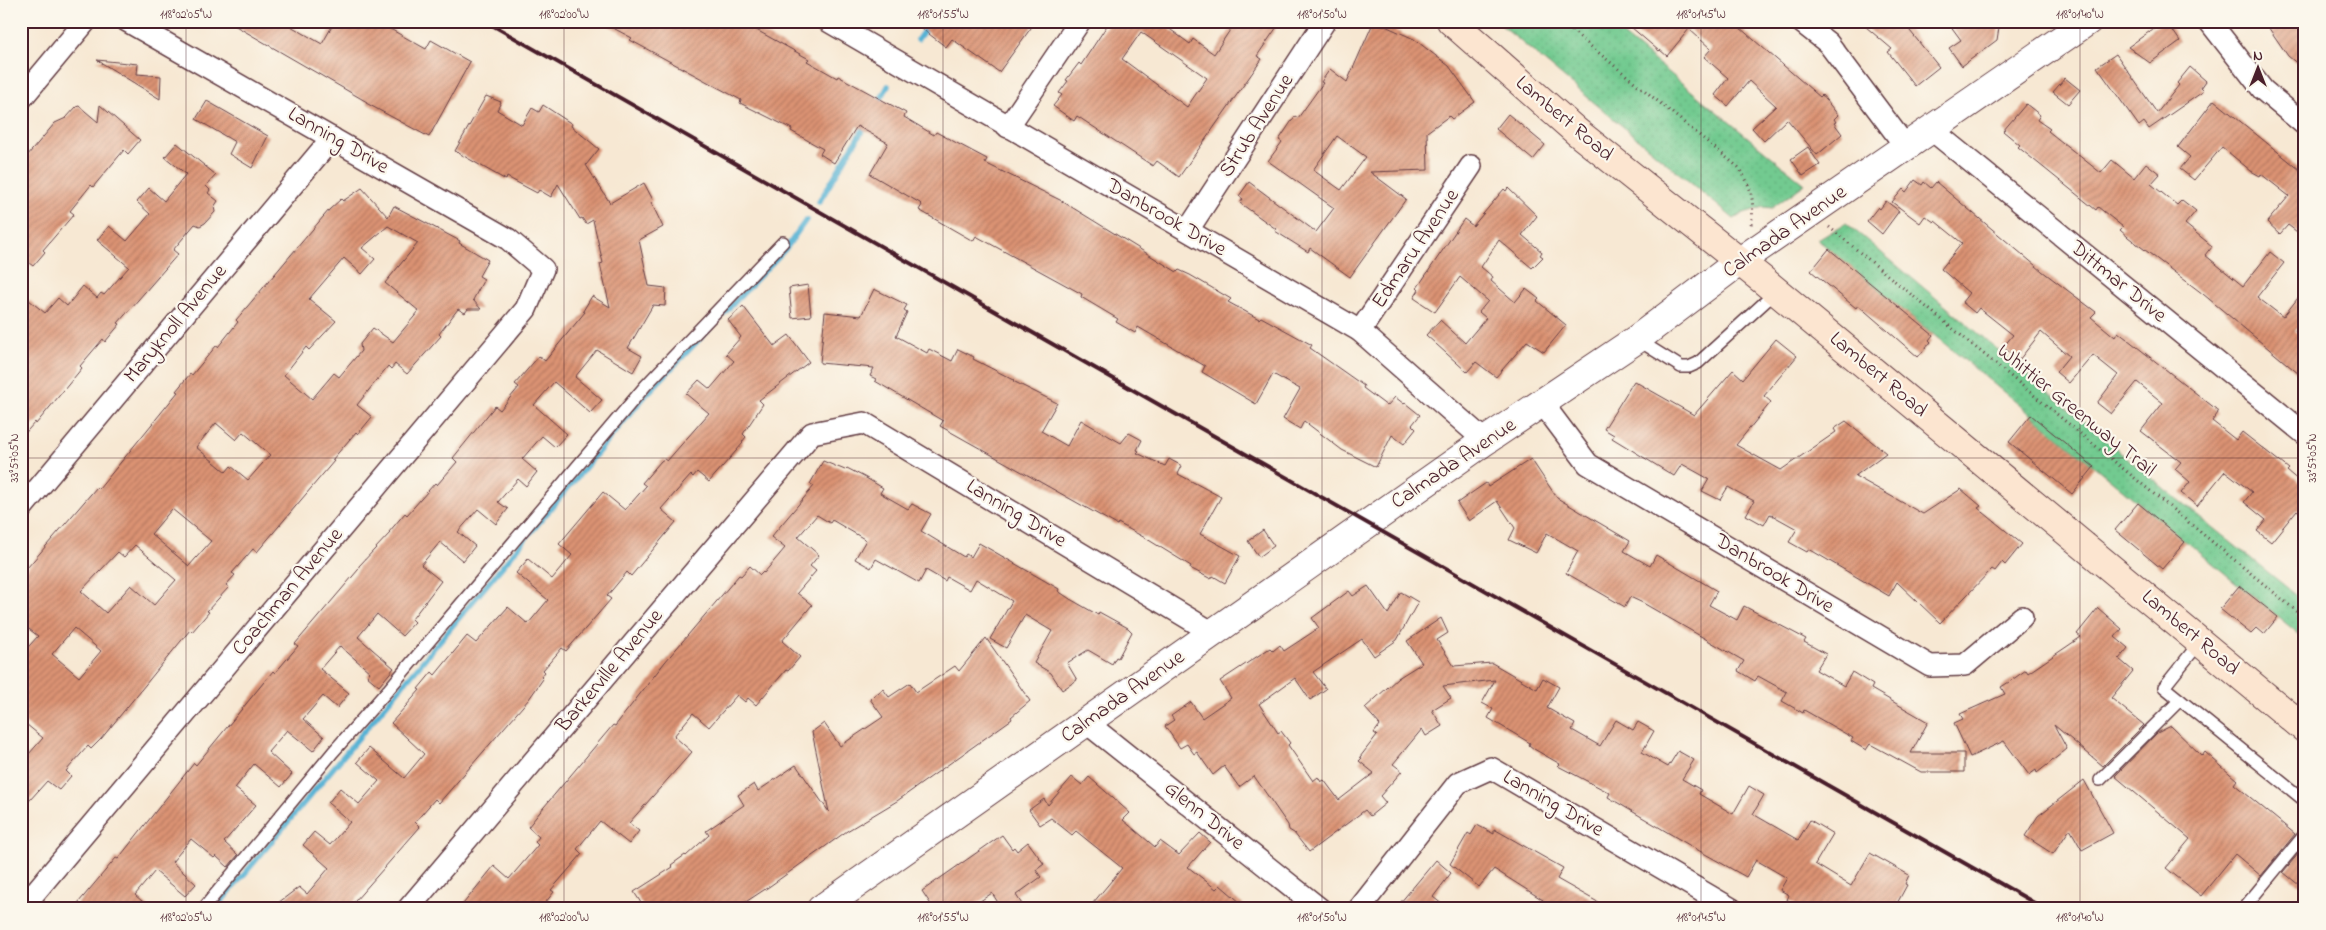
<svg xmlns="http://www.w3.org/2000/svg" width="2326" height="930" font-family="'Indie Flower',sans-serif">
	<style>
		.park { fill: url(#park-dots); stroke: #5e745e }
		.lines { fill: none; stroke-linecap: round; stroke-linejoin: round }
		.stream { stroke: #56b2d4; stroke-width: 5.5 }
		.building { fill: url(#building-hatch); fill-rule: evenodd }
		.service-casing { stroke: #643d44; stroke-width: 14 }
		.minor-casing { stroke: #643d44; stroke-width: 24 }
		.tertiary-casing { stroke: #643d44; stroke-width: 30 }
		.secondary-casing { stroke: #643d44; stroke-width: 30 }
		.path { stroke: #643d44; stroke-width: 3; stroke-dasharray: 1 4; stroke-linecap: butt }
		.service { stroke: #fff; stroke-width: 11 }
		.minor { stroke: #fff; stroke-width: 21 }
		.tertiary { stroke: #fff; stroke-width: 28 }
		.secondary { stroke: #fce5d0; stroke-width: 28 }
		.rail { stroke: #4a1f2b; stroke-width: 4 }
		.ticks { fill: none; stroke: #4a1f2b; stroke-width: 1; stroke-opacity: 0.45 }
		.labels { text-anchor: middle; dominant-baseline: central; stroke-width: 4.5; stroke-linejoin: round; paint-order: stroke }
		.street-label { font-size: 21px; fill: #4a1f2b; stroke: #fbf7ec }
		.neatline { fill: none; stroke: #4a1f2b; stroke-width: 2 }
		.ticks-label { font-size: 12px; text-anchor: middle; fill: #4a1f2b }
	</style>
	<defs>
		<pattern id="park-dots" width="8" height="8" patternUnits="userSpaceOnUse" patternTransform="scale(1.25)"><rect width="8" height="8" fill="#72ca90"/><path d="M2 2h.1M6 6h.1" fill="none" stroke="#64ad7c" stroke-width="1.8" stroke-linecap="round"/></pattern>
		<pattern id="building-hatch" width="6" height="6" patternUnits="userSpaceOnUse" patternTransform="scale(1.25)"><rect width="6" height="6" fill="#db9373"/><path d="M-1 1l2-2M0 6l6-6M5 7l2-2" fill="none" stroke="#b4775f"/></pattern>
	</defs>
	<rect width="100%" height="100%" fill="#fbf7ec"/>
	<filter id="ink" filterUnits="userSpaceOnUse"><feTurbulence type="fractalNoise" baseFrequency=".02" numOctaves="2"/><feDisplacementMap in="SourceGraphic" scale="10" xChannelSelector="R" yChannelSelector="G"/><feConvolveMatrix kernelMatrix="1 2 1 2 8 2 1 2 1" color-interpolation-filters="sRGB"/></filter>
	<filter id="wash" filterUnits="userSpaceOnUse"><feTurbulence type="fractalNoise" baseFrequency=".0096" numOctaves="4" result="noise"/><feDisplacementMap in="SourceGraphic" scale="20" xChannelSelector="R" yChannelSelector="G"/><feGaussianBlur stdDeviation="1.12" result="paint"/><feColorMatrix in="noise" values="0 0 0 0 0 0 0 0 0 0 0 0 0 0 0 0 0 1.4 0 .05"/><feComposite in="paint" operator="in"/></filter>
	<g filter="url(#wash)">
		<rect width="100%" height="100%" fill="#f7e8d3"/>
		<g class="park">
			<polygon points="1496,21 1606,21 1805,184 1772,208 1763,207 1744,213 1734,219"/>
			<polygon points="1846,223 2166,490 2305,602 2305,639 1818,240"/>
		</g>
		<g class="lines">
			<g class="stream">
				<polyline points="918,39 928,25"/>
				<polyline points="877,106 888,86"/>
				<polyline points="819,202 867,123"/>
				<polyline points="215,909 646,395 787,247 806,220"/>
			</g>
		</g>
		<g id="blocks">
			<g class="building">
				<polygon points="227,21 282,21 322,44 335,21 376,21 426,49 431,40 470,62 429,137 366,103 367,102"/>
				<polygon points="600,21 740,21 809,59 807,61 837,78 838,76 906,113 904,117 934,135 936,132 987,159 985,163 1060,200 1177,272 1179,270 1190,275 1231,299 1228,302 1259,319 1261,317 1312,345 1310,348 1364,386 1363,388 1387,406 1395,397 1404,404 1405,403 1420,415 1412,425 1416,429 1404,444 1392,435 1376,467 1342,450 1304,421 1300,429 1283,419 1300,389 1273,374 1256,404 1202,372 1205,366 1138,327 1135,333 1116,322 1118,319 1081,297 1082,294 976,236 973,241 919,210 922,205 920,203 870,174 888,143 857,126 834,163 820,154 823,149 791,131 792,129 740,103 741,100 630,40 632,38"/>
				<polygon points="912,21 1036,21 999,72 952,39 946,47"/>
				<path d="M1110,21h49l31,23 3,-5 21,15 22,-33h45l-24,35 5,3 -83,118 -22,-16 -4,5 -76,-50 -3,5 -21,-15 9,-11 -3,-2 9,-12 -2,-1 13,-17 2,2zM1141,32l66,46 -20,29 -65,-48z"/>
				<path d="M1374,21l40,18 35,27 26,36 -23,17 -3,-3 -22,16 1,38 -58,2 36,27 -56,78 -40,-29 -2,4 -33,-21 1,-2 -36,-26 3,-4 -4,-3 10,-14 67,50 18,-24 -66,-47 14,-19 -3,-2 16,-24 3,2 25,-35 -2,-1 9,-13 17,13zM1337,136l29,21 -25,33 -28,-20z"/>
				<polygon points="1624,21 1732,21 1820,97 1822,95 1838,115 1834,119 1836,122 1834,123 1842,134 1817,155 1787,119 1764,141 1752,128 1776,106 1749,81 1728,106 1715,95 1728,78 1704,57 1711,49 1689,29 1667,56 1660,50 1659,51"/>
				<polygon points="1859,21 1902,21 1939,67 1915,86 1888,52 1892,49"/>
				<polygon points="1947,21 2000,21 1997,40 1962,66 1949,48 1961,40"/>
				<polygon points="2164,21 2166,21 2180,41 2150,63 2128,47"/>
				<polygon points="2264,21 2295,21 2305,35 2305,70 2288,56"/>
				<polygon points="2116,54 2157,113 2179,85 2177,83 2190,67 2206,81 2201,88 2204,91 2149,129 2144,122 2139,126 2097,67"/>
				<polygon points="97,60 138,64 137,74 161,76 160,99"/>
				<polygon points="2065,78 2080,90 2068,104 2053,92"/>
				<polygon points="486,96 501,102 497,110 522,125 532,108 539,112 543,105 572,124 571,126 599,149 586,165 610,203 644,183 653,200 651,202 663,227 639,240 649,286 666,288 665,306 653,305 628,348 642,356 633,372 597,350 575,377 602,400 590,413 554,382 534,405 567,434 555,447 542,436 522,459 537,472 526,486 518,479 498,502 508,509 496,524 478,509 458,532 475,546 463,561 440,542 421,565 441,581 412,619 415,622 402,636 377,614 358,637 394,668 379,686 367,676 370,672 340,646 320,669 349,693 337,708 323,696 303,719 324,737 313,751 287,730 268,752 292,774 281,787 254,764 235,788 256,805 224,842 238,855 228,867 216,856 214,858 191,839 172,862 196,884 185,896 155,871 135,895 151,909 73,909 116,858 118,859 171,792 194,763 196,765 273,671 275,673 298,646 295,644 358,570 359,566 390,533 389,532 405,513 407,515 435,483 437,485 457,462 453,458 495,406 500,410 519,387 515,384 539,356 545,361 585,312 583,311 592,296 610,307 600,264 603,263 593,220 586,224 582,218 580,219 558,184 551,197 539,190 537,193 507,177 506,180 455,151"/>
				<polygon points="2214,100 2305,174 2305,238 2288,225 2280,234 2267,222 2289,196 2261,174 2260,176 2251,171 2222,147 2194,180 2180,169 2190,157 2178,147"/>
				<polygon points="207,101 268,136 252,168 229,154 235,142 196,119"/>
				<polygon points="2026,104 2040,115 2037,120 2050,129 2048,131 2101,173 2112,160 2134,178 2146,163 2160,174 2151,184 2177,205 2182,200 2196,211 2185,224 2212,246 2205,255 2243,286 2270,252 2284,263 2257,297 2283,317 2305,289 2305,318 2295,331 2305,338 2305,379 2203,294 2128,237 2120,230 2123,227 2098,207 2096,210 2018,147 2020,145 2003,131"/>
				<polygon points="100,105 140,140 128,154 124,150 93,187 91,185 70,211 74,214 43,250 45,252 33,266 21,257 21,163 55,123 66,118 76,107 79,106 98,122"/>
				<polygon points="1508,114 1545,145 1533,160 1496,129"/>
				<polygon points="177,143 216,175 206,186 210,190 208,193 218,201 214,207 215,212 205,223 200,226 195,224 173,250 178,254 118,323 120,324 105,342 103,339 80,366 82,368 36,424 35,422 21,438 21,310 29,300 45,313 58,298 67,306 83,286 97,298 101,293 104,295 129,267 97,240 109,226 127,241 150,214 137,202 149,188 164,201 186,174 165,157"/>
				<polygon points="1808,147 1820,165 1803,176 1791,159"/>
				<polygon points="1915,180 1922,185 1924,182 1931,188 1936,182 2042,271 2096,312 2091,317 2115,337 2118,332 2216,409 2218,413 2212,421 2236,440 2242,432 2289,469 2287,471 2305,486 2305,517 2297,510 2271,542 2257,531 2266,520 2244,502 2252,492 2225,471 2197,506 2181,493 2190,482 2175,469 2181,462 2141,431 2163,403 2137,382 2111,414 2097,403 2118,375 2093,355 2069,383 2056,372 2069,356 2041,332 2019,360 2003,347 2013,335 1979,308 1975,313 1962,302 1969,293 1941,269 1962,243 1935,221 1934,222 1925,216 1920,223 1892,202 1903,189 1906,192"/>
				<path d="M362,188l26,29 6,-11 66,35 -1,2 29,17 -9,16 5,3 -11,21 8,9h-13l-3,4 -7,-4 -19,25 2,2 -34,38 -12,-10 -4,5 -3,-3 -31,39 15,12 -14,17 -2,-2 -24,28 2,1 -77,91 -4,-3 -21,24 3,2 -9,10 3,2 -22,24 2,1 -17,20 -2,-2 -89,109 -10,10 -3,-3 -22,25 5,5 -12,14 -12,-9 -26,29v-47l22,-25 -22,-18v-65l17,-19 -17,-13v-48l76,-88 2,2 79,-97 -2,-1 14,-17 2,1 24,-29 2,1 20,-25 -2,-2 93,-110 12,-11 2,2zM388,226l30,17 -33,40 34,28 -26,31 -20,-14 -13,16 1,7 -22,26 -5,-4 -22,26 -28,-24 22,-28 3,3 27,-29 -27,-22 35,-41 18,16 13,-15 -13,-11zM216,423l20,17 7,-8 27,23 -22,25 -17,-14 -5,6 -30,-25zM172,509l39,32 -22,25 -38,-32zM135,545l41,35 -22,25 -23,-20 -25,28 -25,-22 37,-39 6,5zM74,628l27,23 -22,26 -27,-23z"/>
				<polygon points="1508,188 1537,216 1522,235 1542,252 1540,255 1543,257 1532,268 1499,240 1481,267 1493,277 1491,281 1515,302 1526,289 1539,299 1537,301 1566,325 1544,352 1527,341 1496,377 1476,362 1467,372 1426,335 1440,320 1465,343 1486,318 1479,312 1488,301 1460,277 1435,312 1414,298 1419,290 1417,288 1464,219 1473,226 1504,189 1506,191"/>
				<polygon points="1886,201 1899,211 1882,234 1867,221 1878,207 1880,209"/>
				<polygon points="1829,249 1933,335 1929,340 1931,342 1918,357 1858,305 1856,308 1811,271"/>
				<polygon points="808,285 811,316 792,318 789,288"/>
				<polygon points="874,289 907,305 904,310 907,312 896,336 927,353 929,349 952,361 958,349 974,357 973,359 1014,380 1013,381 1057,403 1041,431 1067,446 1081,420 1121,443 1129,433 1142,440 1137,450 1139,451 1137,453 1165,466 1169,459 1182,466 1178,474 1221,497 1200,534 1240,556 1225,583 1213,576 1211,579 1190,568 1191,566 1147,539 1118,523 1117,525 940,426 943,421 875,381 876,379 870,376 874,368 820,363 825,312 861,316"/>
				<polygon points="743,306 774,346 789,335 809,362 759,400 763,404 743,434 746,437 742,442 743,443 709,482 697,472 693,477 691,475 661,509 676,522 631,576 627,572 607,596 611,599 566,651 562,648 543,670 545,672 541,677 543,679 529,699 439,803 435,799 415,822 420,827 348,909 270,909 299,887 307,894 329,868 303,845 314,832 330,845 350,822 328,803 340,788 359,804 379,781 357,762 369,748 404,778 424,754 391,723 420,690 418,689 432,672 435,675 467,636 476,643 508,607 528,624 548,600 516,573 528,559 552,579 572,555 559,544 603,492 625,510 646,486 642,483 661,461 664,459 667,461 709,413 686,394 699,380 710,389 734,361 726,354 741,337 728,320"/>
				<polygon points="1776,339 1797,356 1764,396 1771,402 1736,445 1781,470 1836,432 1834,429 1846,421 1886,453 1855,476 1923,514 1961,489 1981,506 1978,508 2022,544 2005,565 2002,562 1995,571 1992,569 1940,623 1897,582 1889,596 1809,549 1807,552 1789,542 1797,529 1770,514 1764,525 1746,515 1754,501 1728,487 1720,500 1702,491 1709,479 1682,464 1674,476 1612,438 1614,435 1604,429 1634,381 1694,415 1733,370 1743,379"/>
				<polygon points="2031,415 2094,467 2072,494 2009,442"/>
				<polygon points="1531,459 1557,498 1630,541 1624,551 1650,566 1656,555 1717,591 1709,605 1737,620 1744,606 1806,639 1804,642 1826,654 1816,670 1844,686 1852,672 1873,685 1871,689 1928,722 1911,753 1964,753 1964,772 1921,772 1870,744 1866,750 1851,741 1853,738 1804,710 1803,713 1782,701 1787,692 1758,676 1755,681 1738,671 1744,661 1643,603 1630,597 1625,607 1566,573 1578,551 1547,533 1536,553 1509,540 1515,528 1497,501 1469,521 1457,503 1486,483 1488,487"/>
				<polygon points="823,461 845,470 847,468 866,478 883,488 880,493 908,509 912,504 931,514 921,531 964,557 966,554 971,557 979,543 1059,589 1058,591 1070,599 1098,615 1099,612 1128,628 1132,632 1118,658 1116,657 1112,664 1088,650 1067,663 1077,680 1062,690 1051,673 1034,663 1052,631 1025,615 1006,648 990,639 1012,601 976,579 970,590 947,577 945,581 926,570 919,583 876,559 871,568 855,559 866,540 832,520 830,523 817,515 798,537 819,555 810,566 816,571 797,593 812,605 782,641 800,657 788,671 786,670 756,705 748,698 745,702 737,695 709,727 693,713 674,736 692,752 629,823 639,831 629,844 600,821 577,849 582,854 551,890 554,892 540,909 459,909 494,866 509,879 538,845 535,842 539,837 528,827 544,807 613,725 615,726 665,662 739,575 741,576 750,566 760,575 763,572 764,573 785,548 771,537 814,486 810,484"/>
				<polygon points="2138,503 2185,542 2162,569 2115,530"/>
				<polygon points="1263,530 1274,546 1259,557 1248,541"/>
				<polygon points="1368,586 1388,614 1401,592 1418,602 1397,640 1374,656 1362,639 1313,672 1326,689 1310,700 1295,678 1259,704 1278,733 1281,731 1290,743 1288,745 1313,781 1318,777 1321,782 1324,780 1339,800 1374,773 1359,761 1362,758 1360,757 1377,735 1374,733 1380,725 1365,708 1398,678 1422,663 1407,641 1441,618 1448,633 1437,640 1454,666 1492,663 1537,689 1543,678 1559,687 1547,708 1575,724 1572,730 1600,746 1616,720 1633,730 1638,722 1654,731 1642,752 1668,767 1678,751 1694,760 1682,779 1701,790 1699,794 1733,814 1749,786 1764,795 1753,814 1798,840 1810,820 1833,834 1815,864 1851,886 1870,853 1909,875 1905,884 1907,885 1894,909 1802,909 1787,900 1789,895 1780,890 1787,878 1756,860 1746,877 1689,845 1608,797 1610,793 1558,766 1560,764 1534,749 1529,745 1530,743 1488,718 1493,709 1482,703 1495,680 1443,686 1451,698 1432,710 1442,726 1426,736 1422,729 1393,764 1402,771 1380,796 1386,803 1370,816 1365,810 1309,852 1294,833 1289,830 1288,825 1254,776 1239,787 1224,766 1213,775 1197,752 1194,754 1187,744 1180,748 1165,726 1174,720 1171,716 1191,702 1202,718 1231,698 1220,681 1270,648 1273,651 1280,645 1284,651 1319,628 1312,618 1349,591 1353,596"/>
				<polygon points="2239,586 2278,617 2264,634 2257,628 2251,634 2220,609"/>
				<polygon points="2098,608 2122,629 2115,637 2128,648 2119,659 2133,671 2111,698 2144,725 2103,766 2054,725 2067,749 2037,773 2036,770 2029,775 2004,741 1970,757 1954,723 1963,719 1960,714 2005,694 2001,687 2009,682 2026,670 2028,673 2081,637 2077,634"/>
				<polygon points="986,638 1030,701 1011,717 1012,719 897,801 847,831 770,886 735,909 645,909 634,892 673,867 671,865 685,855 686,856 709,835 706,831 744,805 738,795 754,784 758,791 796,765 829,812 812,732 824,723 840,746 883,717 870,699 883,689 889,697 910,683 916,692 955,666 959,671"/>
				<polygon points="2171,726 2202,756 2205,752 2237,780 2234,784 2295,834 2261,876 2235,854 2201,896 2166,868 2190,839 2115,776 2157,733"/>
				<polygon points="1072,777 1082,785 1089,777 1105,791 1130,813 1123,820 1155,847 1160,841 1179,855 1200,833 1210,842 1188,867 1216,889 1220,885 1248,909 1088,909 1122,868 1076,831 1072,835 1051,818 1040,825 1029,810 1044,799 1048,805"/>
				<polygon points="2084,780 2113,833 2082,850 2070,829 2053,854 2025,836 2038,816"/>
				<polygon points="1477,825 1494,834 1494,829 1563,868 1557,879 1610,909 1538,909 1543,900 1494,869 1479,887 1450,864 1468,833 1471,835"/>
				<polygon points="1002,835 1012,849 1014,847 1017,851 1028,842 1044,864 1036,870 1041,877 1016,895 1025,909 1002,909 992,893 970,908 968,905 962,909 934,909 922,891"/>
				<polygon points="2305,846 2305,890 2283,872"/>
				<polygon points="1436,860 1451,873 1433,897 1448,909 1395,909"/>
			</g>
		</g>
	</g>
	<g filter="url(#ink)">
		<use href="#blocks" fill-opacity="0" stroke="#643d44" stroke-width="1"/>
		<g class="lines">
			<g class="service-casing">
				<g id="service">
					<polyline points="1638,340 1681,367 1689,367 1698,363 1777,291"/>
					<polyline points="2200,642 2164,687 2305,801"/>
					<polyline points="2100,780 2180,700"/>
					<polyline points="203,909 333,752 388,690 646,385 783,242"/>
					<polyline points="2243,909 2305,834"/>
				</g>
			</g>
			<g class="minor-casing">
				<g id="minor">
					<polyline points="828,21 1360,331 1485,441"/>
					<polyline points="1800,21 1828,43 1906,147"/>
					<polyline points="2209,21 2263,90 2305,125"/>
					<polyline points="21,99 86,21"/>
					<polyline points="1008,127 1080,21"/>
					<polyline points="1932,130 2305,434"/>
					<polyline points="1188,230 1325,21"/>
					<polyline points="1360,331 1471,166"/>
					<polyline points="1543,404 1588,464 1930,666 1965,665 2022,617"/>
					<polyline points="21,509 332,138"/>
					<polyline points="1087,723 1320,909"/>
					<polyline points="21,909 526,309 543,269 508,239 127,21"/>
					<polyline points="408,909 812,433 864,423 1213,633"/>
					<polyline points="1359,909 1458,783 1491,768 1732,909"/>
				</g>
			</g>
			<g class="tertiary-casing">
				<polyline id="tertiary" points="821,909 1485,441 1637,339 1740,261 2088,21"/>
			</g>
			<g class="secondary-casing">
				<polyline id="secondary" points="1451,21 1577,132 1764,281 2305,729"/>
			</g>
			<g class="path">
				<path d="M1560,21l178,146c14,18 17,36 13,58"/>
				<polyline points="1829,227 2305,618"/>
			</g>
			<use href="#service" class="service"/>
			<use href="#minor" class="minor"/>
			<use href="#tertiary" class="tertiary"/>
			<use href="#secondary" class="secondary"/>
			<polyline class="rail" points="485,21 2045,909"/>
		</g>
	</g>
	<path class="ticks" d="M186,21v888M564,21v888M943,21v888M1322,21v888M1701,21v888M2080,21v888M21,458h2284"/>
	<g class="labels">
		<g class="street-label">
			<text transform="translate(1564 119) rotate(40)">Lambert Road</text>
			<text transform="translate(1257 126) rotate(-57)">Strub Avenue</text>
			<text transform="translate(338 141) rotate(30)">Lanning Drive</text>
			<text transform="translate(1166 218) rotate(30)">Danbrook Drive</text>
			<text transform="translate(1785 232) rotate(-35)">Calmada Avenue</text>
			<text transform="translate(1416 249) rotate(-56)">Edmaru Avenue</text>
			<text transform="translate(2118 282) rotate(39)">Dittmar Drive</text>
			<text transform="translate(176 324) rotate(-50)">Maryknoll Avenue</text>
			<text transform="translate(1878 375) rotate(40)">Lambert Road</text>
			<text transform="translate(2076 411) rotate(39)">Whittier Greenway Trail</text>
			<text transform="translate(1454 464) rotate(-34)">Calmada Avenue</text>
			<text transform="translate(1016 514) rotate(31)">Lanning Drive</text>
			<text transform="translate(1774 574) rotate(31)">Danbrook Drive</text>
			<text transform="translate(288 592) rotate(-50)">Coachman Avenue</text>
			<text transform="translate(2190 633) rotate(40)">Lambert Road</text>
			<text transform="translate(610 671) rotate(-50)">Barkerville Avenue</text>
			<text transform="translate(1123 697) rotate(-35)">Calmada Avenue</text>
			<text transform="translate(1553 804) rotate(30)">Lanning Drive</text>
			<text transform="translate(1204 816) rotate(39)">Glenn Drive</text>
		</g>
	</g>
	<rect width="2326" height="930" fill="none" stroke="#fbf7ec" stroke-width="55"/>
	<g transform="translate(2258 68)" stroke="#fbf7ec" stroke-width="4" paint-order="stroke">
	<path d="M0-4L9 19L0 12L-9 19Z" fill="#4a1f2b"/>
	<text y="-8" font-size="14" font-weight="bold" text-anchor="middle" fill="#4a1f2b">N</text>
	</g>
	<rect x="28" y="28" width="2270" height="874" class="neatline"/>
	<g class="ticks-label">
		<text x="186" y="18">118°02'05"W</text>
		<text x="564" y="18">118°02'00"W</text>
		<text x="943" y="18">118°01'55"W</text>
		<text x="1322" y="18">118°01'50"W</text>
		<text x="1701" y="18">118°01'45"W</text>
		<text x="2080" y="18">118°01'40"W</text>
		<text transform="translate(14 458) rotate(-90)" y="4">33°57'05"N</text>
		<text transform="translate(2312 458) rotate(-90)" y="4">33°57'05"N</text>
		<text x="186" y="921">118°02'05"W</text>
		<text x="564" y="921">118°02'00"W</text>
		<text x="943" y="921">118°01'55"W</text>
		<text x="1322" y="921">118°01'50"W</text>
		<text x="1701" y="921">118°01'45"W</text>
		<text x="2080" y="921">118°01'40"W</text>
	</g>
</svg>
